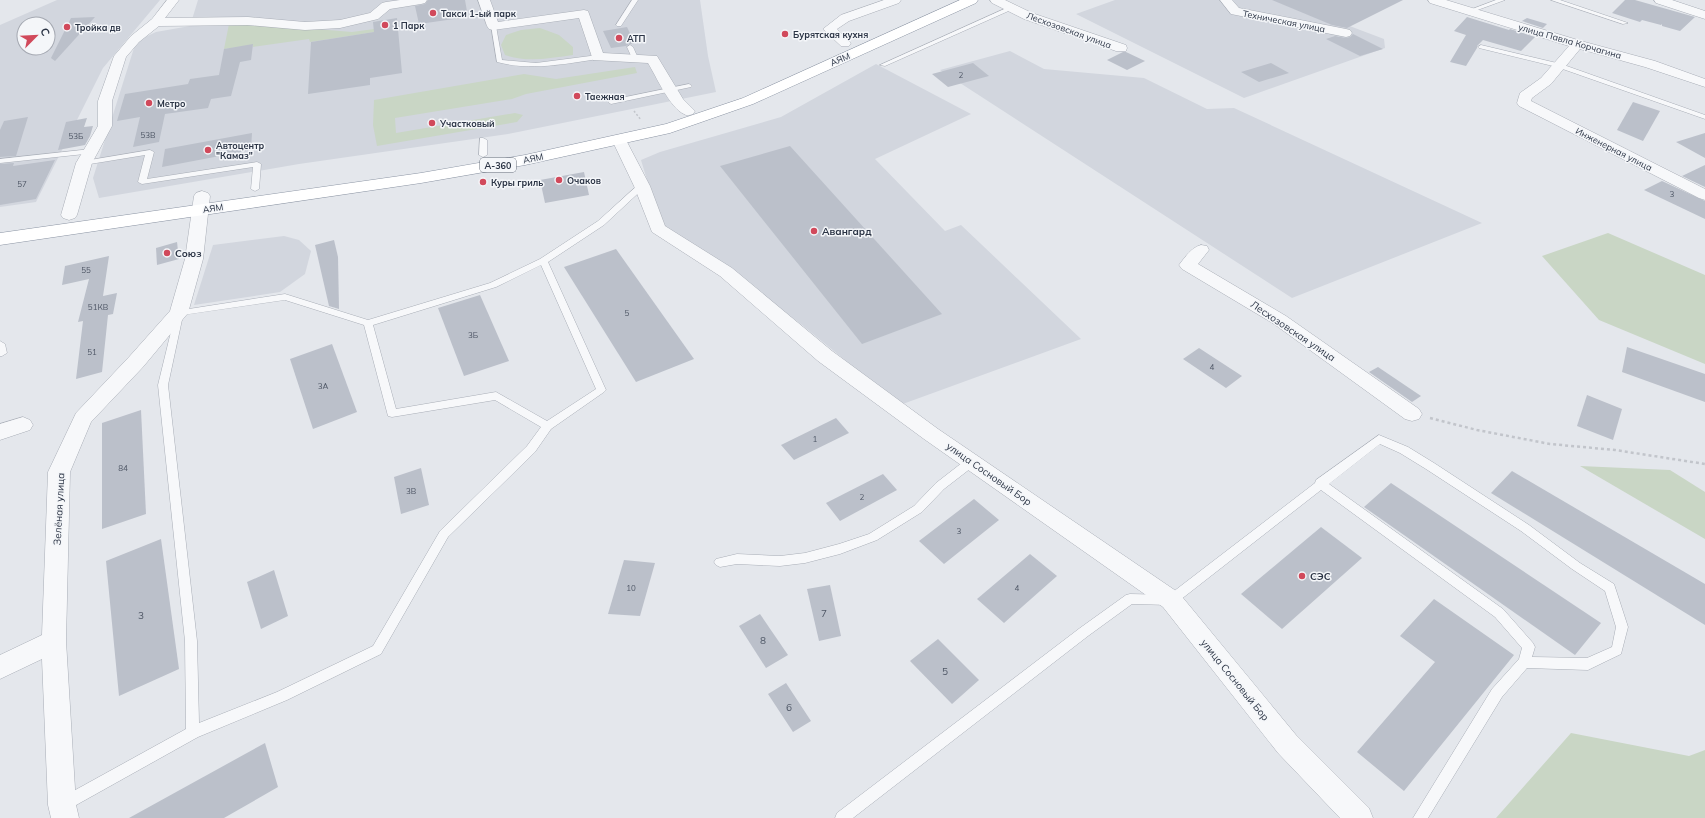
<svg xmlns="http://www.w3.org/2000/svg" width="1705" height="818" font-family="Mulish,sans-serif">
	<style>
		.built { fill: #d2d6de; fill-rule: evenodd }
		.green { fill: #c9d6c5 }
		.building { fill: #bbc0ca }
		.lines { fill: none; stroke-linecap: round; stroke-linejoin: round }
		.lane-casing { stroke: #a9aeb7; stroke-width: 1 }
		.street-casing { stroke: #a9aeb7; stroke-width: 1 }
		.highway-casing { stroke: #8b94a3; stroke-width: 1 }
		.path-far1 { stroke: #c2c5cb; stroke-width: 1.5; stroke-dasharray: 2 2; stroke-linecap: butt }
		.path { stroke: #c2c5cb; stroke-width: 2.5; stroke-dasharray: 3 3; stroke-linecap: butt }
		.lane { fill: #f7f8fa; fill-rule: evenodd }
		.street { fill: #f7f8fa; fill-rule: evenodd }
		.highway { fill: #fff; fill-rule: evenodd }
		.poi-dot { fill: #d1495b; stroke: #f4f6f9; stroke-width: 1.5 }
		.labels { text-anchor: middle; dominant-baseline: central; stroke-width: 3; stroke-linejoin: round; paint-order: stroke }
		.number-label { font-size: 8px; fill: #4f5766 }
		.far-poi-label { font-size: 9px; font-weight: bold; fill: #2b3445; stroke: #f4f6f9; text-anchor: start }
		.far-street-label { font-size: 9px; fill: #2b3445; stroke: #f4f6f9 }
		.shield { fill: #f4f6f9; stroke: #676e7b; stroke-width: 1 }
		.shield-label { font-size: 9px; font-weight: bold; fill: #2b3445 }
		.poi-label { font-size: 10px; font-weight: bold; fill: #2b3445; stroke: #f4f6f9; text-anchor: start }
		.street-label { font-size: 10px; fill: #2b3445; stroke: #f4f6f9 }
		.near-number-label { font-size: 10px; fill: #4f5766 }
	</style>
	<rect width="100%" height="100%" fill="#e4e7ec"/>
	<g class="built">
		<path d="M57,0h103l-57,68 -67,134 -36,5v-182zM24,24h24v24h-24z"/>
		<polygon points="198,0 700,0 708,56 716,92 508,134 299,164 99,198 93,178 134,48 143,38 156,32 190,26"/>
		<polygon points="1115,0 1303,0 1339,22 1384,39 1385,48 1244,98 1076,14"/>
		<polygon points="1010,51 1044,69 1144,78 1207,109 1234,108 1482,223 1292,298 940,70"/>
		<polygon points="876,64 971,114 875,159 945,231 961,225 1081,339 900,405 802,325 729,269 660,223 641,160 660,152 781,117"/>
		<polygon points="284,236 299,240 311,251 305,274 280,292 194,305 213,245"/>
	</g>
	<g class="green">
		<polygon points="229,24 256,24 352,32 374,29 374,32 310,42 309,39 253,47 253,45 224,49"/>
		<path d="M540,28l19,7 14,12v8c-23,3 -46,8 -68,0l-4,-10 5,-10 15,-5z"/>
		<polygon points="635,67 637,73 526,94 512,99 395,118 396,133 515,113 523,115 517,122 377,146 373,125 374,100 524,74 556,79"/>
		<polygon points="1608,233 1705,275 1705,364 1599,320 1542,256"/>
		<polygon points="1580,466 1670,470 1705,492 1705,539"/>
		<polygon points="1571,733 1689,756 1705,750 1705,818 1496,818"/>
	</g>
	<g class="building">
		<polygon points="428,0 465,0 468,17 419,24 415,6 425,4"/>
		<polygon points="1272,0 1403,0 1347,28 1332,25"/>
		<polygon points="1625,0 1635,0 1695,17 1680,31 1662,26 1662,24 1661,25 1642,20 1640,22 1612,13"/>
		<polygon points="95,17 55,61 51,58 71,18"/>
		<polygon points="1467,17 1509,30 1510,29 1535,37 1521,51 1483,40 1477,46 1477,48 1466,66 1450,62 1466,35 1454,31"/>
		<polygon points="397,18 402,73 370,78 370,85 308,94 311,42 374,32 373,22"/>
		<polygon points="1527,18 1547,24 1543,28 1522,21"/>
		<polygon points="627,27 635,44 629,44 626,46 611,48 603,31"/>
		<polygon points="1353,34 1383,49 1360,56 1326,39 1335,36 1346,38 1350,37"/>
		<polygon points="253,44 251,60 240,62 231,96 211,99 208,108 165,114 159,142 133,147 140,117 117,121 125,94 188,84 190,79 219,75 224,49"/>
		<polygon points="1123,52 1126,52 1145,61 1127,70 1107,60"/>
		<polygon points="973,63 989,76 948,87 932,74"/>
		<polygon points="1271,63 1289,73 1259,82 1241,72"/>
		<polygon points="1633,102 1660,111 1643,141 1617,130"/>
		<polygon points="28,117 16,156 0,157 0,130 4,121"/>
		<polygon points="87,118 84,127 93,126 90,136 85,145 58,150 66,122"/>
		<polygon points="252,133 251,150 162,167 165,149"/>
		<polygon points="1705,133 1705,158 1676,142"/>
		<polygon points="790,146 942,314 862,344 720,166"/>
		<polygon points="55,160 36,199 0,205 0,164 14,163 13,166"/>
		<polygon points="1705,165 1705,187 1682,176"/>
		<polygon points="584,172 589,195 545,203 540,180"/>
		<polygon points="1662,181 1705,201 1705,219 1644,190"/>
		<polygon points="334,240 338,257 339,309 329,306 315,245"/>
		<polygon points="177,242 179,259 157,265 156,248"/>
		<polygon points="616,249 694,359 636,382 564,267"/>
		<polygon points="109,256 103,296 117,293 113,314 108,315 102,372 76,379 83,321 78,322 89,279 62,285 65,266"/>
		<polygon points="480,295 509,361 464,376 438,308"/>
		<polygon points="332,344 357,412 313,429 290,359"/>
		<polygon points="1627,347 1705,374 1705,402 1622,372"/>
		<polygon points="1199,348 1242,376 1226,388 1183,359"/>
		<polygon points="1378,367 1421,396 1412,402 1369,372"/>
		<polygon points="1587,395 1622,409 1613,440 1577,426"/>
		<polygon points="141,410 146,514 102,529 102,423"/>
		<polygon points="836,418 849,433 794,460 781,445"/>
		<polygon points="421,468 429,505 401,514 394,477"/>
		<polygon points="1512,471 1705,584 1705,625 1491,493"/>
		<polygon points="883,474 897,490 840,521 826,503"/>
		<polygon points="1391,483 1601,623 1575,655 1364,507"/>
		<polygon points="974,499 999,520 944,564 919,541"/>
		<polygon points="1321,527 1362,558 1282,629 1241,594"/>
		<polygon points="161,539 179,669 119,696 106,561"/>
		<polygon points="1030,554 1057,576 1004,623 977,599"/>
		<polygon points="624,560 655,563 640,616 608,614"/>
		<polygon points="274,570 288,616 261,629 247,582"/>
		<polygon points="830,585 841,636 819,641 807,589"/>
		<polygon points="1434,599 1514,655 1404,791 1357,752 1435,662 1400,636"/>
		<polygon points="760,614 788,655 766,668 739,626"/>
		<polygon points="938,639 979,680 952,704 910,661"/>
		<polygon points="786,683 811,721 793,732 768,694"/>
		<polygon points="265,743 278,787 224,818 129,818"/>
	</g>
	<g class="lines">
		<g class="lane-casing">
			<g id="lane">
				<polygon points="632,0 638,0 621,26 617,26 616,25"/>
				<polygon points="1496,0 1505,0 1472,12 1467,11"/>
				<polygon points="1551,0 1560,0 1628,23 1623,24"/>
				<polygon points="1011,6 1014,8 1013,9 885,66 880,65"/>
				<path d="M491,25l5,1 6,34 34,3 62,-8 3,2 -3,2c-34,5 -67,12 -101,3z"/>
				<polygon points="630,45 633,47 638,58 637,59 632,58 627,47"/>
				<polygon points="1481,45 1561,64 1705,115 1705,119 1557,67 1479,48 1478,47"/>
				<polygon points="689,84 692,86 691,87 611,104 608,102 611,100"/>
				<polygon points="480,138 483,138 487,140 487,155 483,157 479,155"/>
				<polygon points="91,149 94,149 94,153 0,163 0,159"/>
				<polygon points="150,150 154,152 147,179 257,162 261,164 259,189 255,191 251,189 253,167 142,184 138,182 145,155 84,165 80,163 84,161"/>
				<path d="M639,184h3l4,2 -42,39 -56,37 58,128 -2,2 -53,37 -16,23 -87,85 -67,117 -94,46 -89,37 -129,72 -5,2 -5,-2 -2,-5 2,-5 127,-70 -1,-88 -27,-256 18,-74 109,-17 83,26 122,-37 50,-24 58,-38zM541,265l55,124 -49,32 -51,-29 -100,17 -23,-84 123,-38zM285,300l79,25 24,91 4,1 103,-17 46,27 -14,19 -87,85 -67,115 -96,46 -78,31 -2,-82 -29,-256 15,-70z"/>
				<polygon points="0,341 5,344 7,353 2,356 0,356"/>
				<path d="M1379,435l29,12 26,16 95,62 51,38 34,21 14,43 -7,27 -29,14 -4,2 -61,-2 -25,29 -74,121h-15l79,-129 27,-30 3,-11 -27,-31 -174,-127 -146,114 -4,1 -39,-1 -44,32 -235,182h-18l2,-5 243,-185 46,-33 4,-1 39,1 146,-112 1,-3zM1380,444l20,9 26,16 95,62 51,38 33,22 11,36 -4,20 -25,11 -55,-1 3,-10 -2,-4 -30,-34 -174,-125z"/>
				<polygon points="971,458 975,459 976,462 975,465 944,489 922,512 877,540 840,554 805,563 780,566 737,564 720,567 716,565 714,562 716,559 737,554 780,556 805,553 839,544 869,534 914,506 936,483 967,459"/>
			</g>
		</g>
		<g class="street-casing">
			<g id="street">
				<polygon points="167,0 179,0 165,18 248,17 305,22 340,20 370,13 382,3 386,2 400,0 427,0 425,3 421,4 390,9 378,19 340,28 305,30 248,25 159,26 139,42 126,57 112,101 112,126 92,163 77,215 75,218 69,220 63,218 61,215 76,163 98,126 98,101 114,56 131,36 152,19"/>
				<path d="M478,0h12l8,22 86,-12 4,1 15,42 54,3 26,43 12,12 -2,3c-3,1 -6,2 -9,0 -14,-6 -28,-38 -36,-51l-55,-3 -14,-42 -86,12 -4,-1 -2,-3z"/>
				<polygon points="884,0 901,0 899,3 849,21 837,29 851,43 849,46 841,46 823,29 841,15"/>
				<polygon points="990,0 1005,0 1032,13 1126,45 1127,48 1126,51 1116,51 1024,19 992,3"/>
				<polygon points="1220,0 1232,0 1239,8 1346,29 1350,30 1352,33 1350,36 1346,37 1231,14"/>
				<polygon points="1428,0 1446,0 1581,41 1655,61 1705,79 1705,87 1645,67 1580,49 1551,84 1532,98 1531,101 1705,189 1705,200 1699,198 1519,106 1517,103 1520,93 1541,78 1569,46 1430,3"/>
				<polygon points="1654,0 1672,0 1705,11 1705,19 1656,3"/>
				<polygon points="619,136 624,137 626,140 650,186 665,226 732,268 832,351 938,429 1179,593 1296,735 1369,808 1373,818 1340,818 1278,753 1163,607 924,439 818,361 720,276 652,232 634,186 612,140 614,137"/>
				<polygon points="202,191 208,193 210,196 203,259 188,313 143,367 91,422 70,472 66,641 76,805 79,818 51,818 48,805 42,659 0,679 0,655 42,635 48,472 76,413 129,357 170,311 185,259 194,196 196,193"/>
				<path d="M1201,245l6,1 2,4 -11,14 88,52 133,93 3,5 -3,5 -7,2 -7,-2 -131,-95 -92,-55 -3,-4c6,-8 13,-18 22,-20z"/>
				<polygon points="23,417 30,420 33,425 30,430 0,440 0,424"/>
			</g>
		</g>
		<g class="highway-casing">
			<polygon id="highway" points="960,0 978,0 976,3 753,104 670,133 525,165 421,183 0,245 0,233 421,173 525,155 666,124 743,98"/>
		</g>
		<polyline class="path-far1" points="634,111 641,120"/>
		<polyline class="path" points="1430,418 1477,430 1550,444 1615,450 1705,464"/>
		<use href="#lane" class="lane"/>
		<use href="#street" class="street"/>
		<use href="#highway" class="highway"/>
	</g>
	<g class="poi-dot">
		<circle cx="433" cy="13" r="4"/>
		<circle cx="385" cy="25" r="4"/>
		<circle cx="67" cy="27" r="4"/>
		<circle cx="785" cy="34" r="4"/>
		<circle cx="619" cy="38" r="4"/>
		<circle cx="577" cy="96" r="4"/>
		<circle cx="149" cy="103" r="4"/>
		<circle cx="432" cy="123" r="4"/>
		<circle cx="208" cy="150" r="4"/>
		<circle cx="559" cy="180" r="4"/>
		<circle cx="483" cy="182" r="4"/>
		<circle cx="814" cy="231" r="4"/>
		<circle cx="167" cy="253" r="4"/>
		<circle cx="1302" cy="576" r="4"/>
	</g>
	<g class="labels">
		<g class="number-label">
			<text x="961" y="75">2</text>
			<text x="148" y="135">53В</text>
			<text x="76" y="136">53Б</text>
			<text x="22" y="184">57</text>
			<text x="1672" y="194">3</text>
			<text x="86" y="270">55</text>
			<text x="98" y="307">51КВ</text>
			<text x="627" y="313">5</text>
			<text x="473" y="335">3Б</text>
			<text x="92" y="352">51</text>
			<text x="1212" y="367">4</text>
			<text x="323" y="386">3А</text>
			<text x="815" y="439">1</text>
			<text x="123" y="468">84</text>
			<text x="411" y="491">3В</text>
			<text x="862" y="497">2</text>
			<text x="959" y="531">3</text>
			<text x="631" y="588">10</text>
			<text x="1017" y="588">4</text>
		</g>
		<g class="far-poi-label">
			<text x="441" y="13">Такси 1-ый парк</text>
			<text x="393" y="25">1 Парк</text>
			<text x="75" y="27">Тройка дв</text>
			<text x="793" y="34">Бурятская кухня</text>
			<text x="627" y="38">АТП</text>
			<text x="585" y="96">Таежная</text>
			<text x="157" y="103">Метро</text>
			<text x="440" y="123">Участковый</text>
			<text x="216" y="145">Автоцентр<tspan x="216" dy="10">"Камаз"</tspan></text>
			<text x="567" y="180">Очаков</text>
			<text x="491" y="182">Куры гриль</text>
		</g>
		<g class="far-street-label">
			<text transform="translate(1284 21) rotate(11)">Техническая улица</text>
			<text transform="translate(1069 30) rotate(20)">Лесхозовская улица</text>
			<text transform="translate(1570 41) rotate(16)">улица Павла Корчагина</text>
			<text transform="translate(840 59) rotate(-24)">АЯМ</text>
			<text transform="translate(1614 149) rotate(27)">Инженерная улица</text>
			<text transform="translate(533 158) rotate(-12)">АЯМ</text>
			<text transform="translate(213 208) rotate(-8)">АЯМ</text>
		</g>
		<rect class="shield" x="480" y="158" width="36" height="14" rx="3"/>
		<g class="shield-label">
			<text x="498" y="165">А-360</text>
		</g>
		<g class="poi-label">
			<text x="822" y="231">Авангард</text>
			<text x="175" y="253">Союз</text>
			<text x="1310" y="576">СЭС</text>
		</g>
		<g class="street-label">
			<text transform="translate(1293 331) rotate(34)">Лесхозовская улица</text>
			<text transform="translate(989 474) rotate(35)">улица Сосновый Бор</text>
			<text transform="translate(59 509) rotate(-87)">Зелёная улица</text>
			<text transform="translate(1235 680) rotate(51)">улица Сосновый Бор</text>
		</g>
		<g class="near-number-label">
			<text x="824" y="613">7</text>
			<text x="141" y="615">3</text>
			<text x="763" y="640">8</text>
			<text x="945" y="671">5</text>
			<text x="789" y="707">6</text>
		</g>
	</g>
	<g transform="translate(36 36) rotate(66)"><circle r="19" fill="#f4f6f9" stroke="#a4a8b1"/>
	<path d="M0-3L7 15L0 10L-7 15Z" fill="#d1495b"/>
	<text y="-6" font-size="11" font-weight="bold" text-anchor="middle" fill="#2b3445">С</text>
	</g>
</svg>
